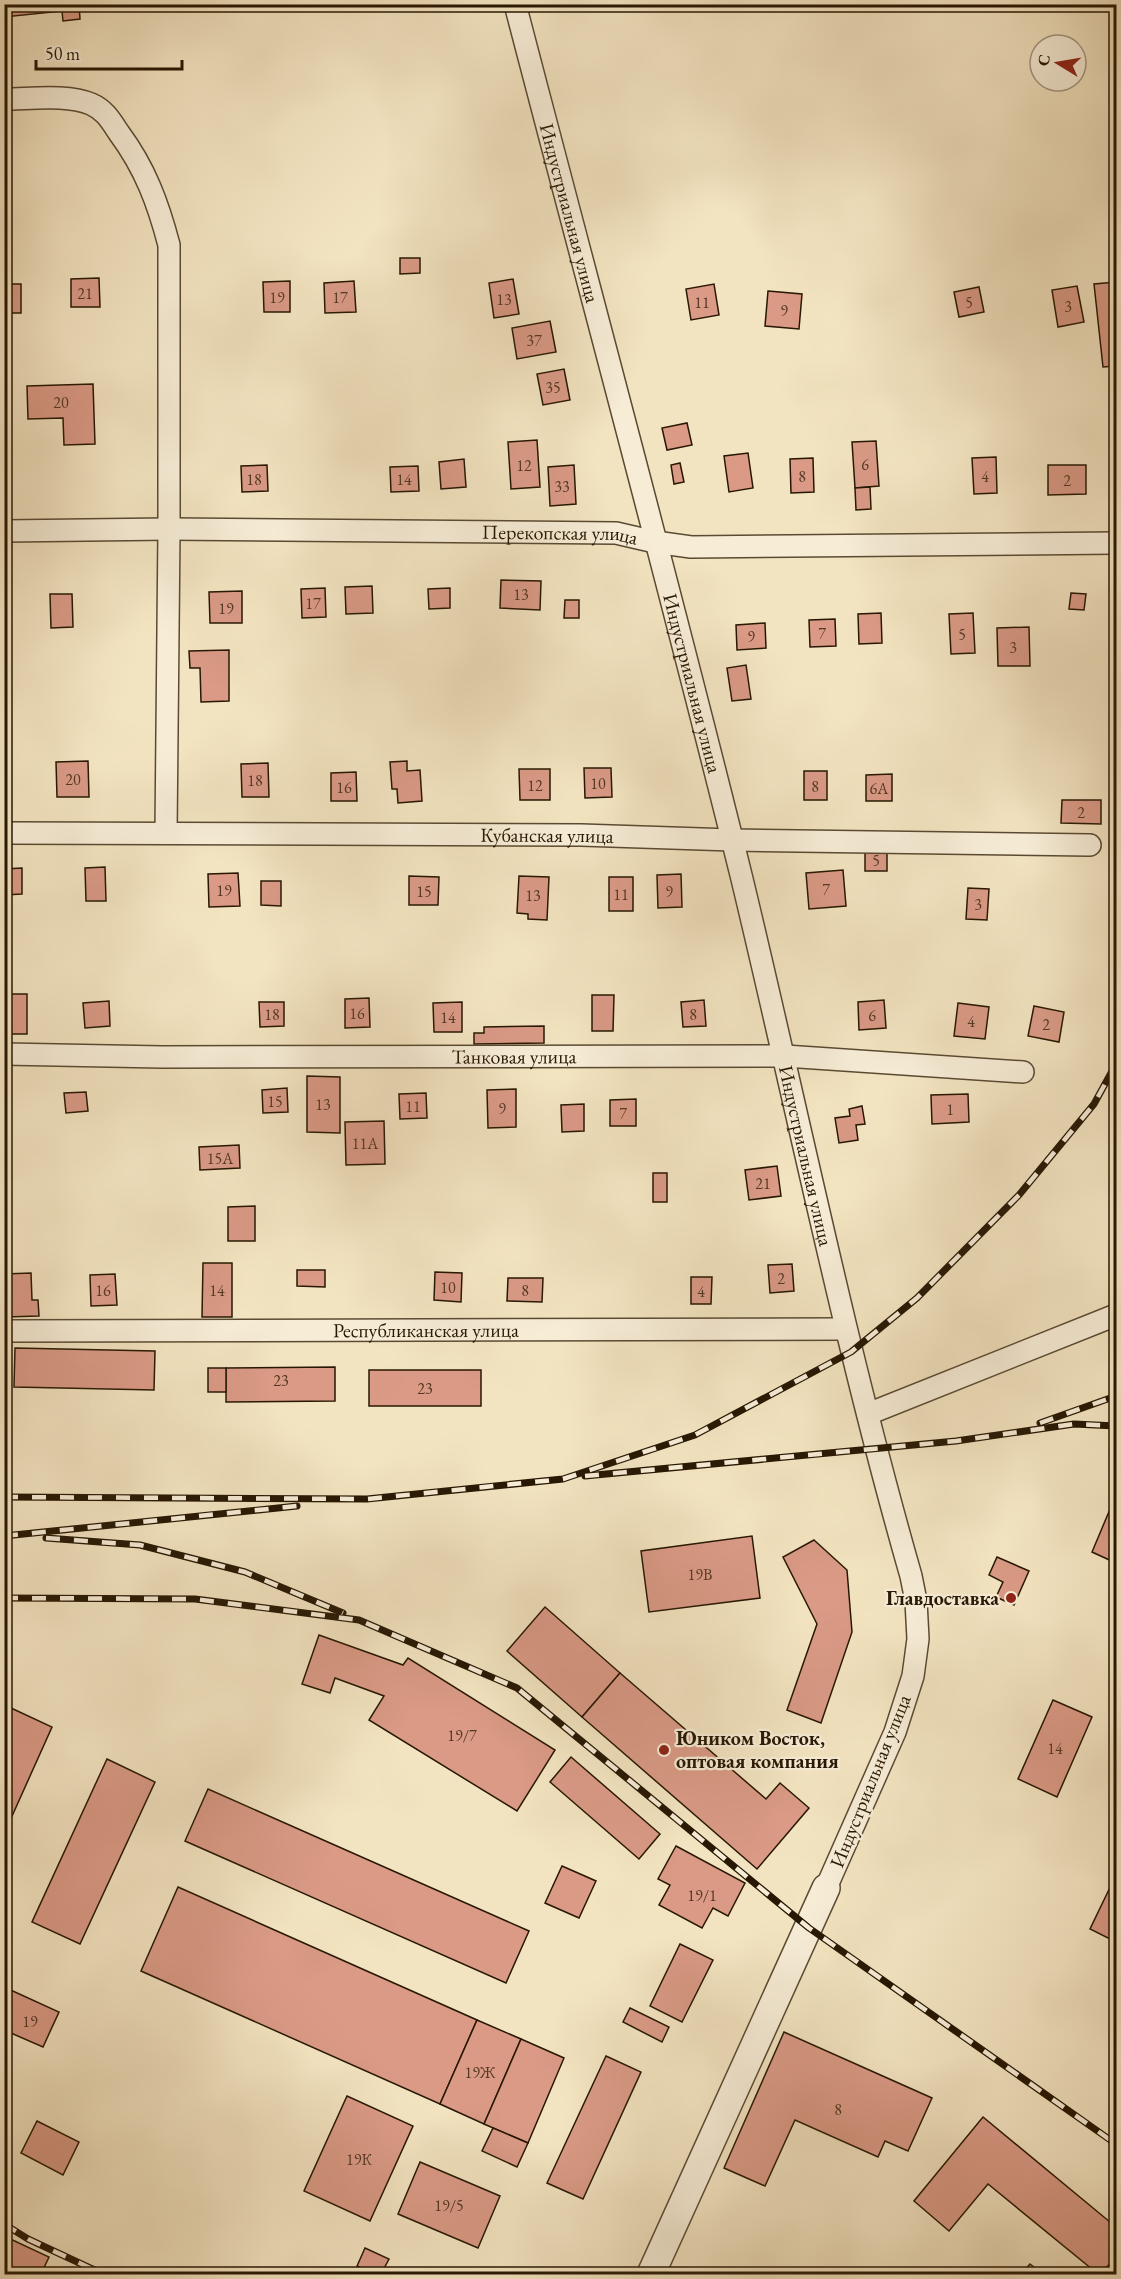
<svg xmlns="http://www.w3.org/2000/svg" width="1121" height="2279" font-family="'EB Garamond',serif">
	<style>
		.building { fill: #da9a86; stroke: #271703; stroke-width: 1.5 }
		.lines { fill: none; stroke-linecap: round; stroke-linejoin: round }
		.minor-casing { stroke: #5a4a32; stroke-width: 24 }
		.tertiary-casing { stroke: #5a4a32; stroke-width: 30 }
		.minor { stroke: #f7edd7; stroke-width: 21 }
		.tertiary { stroke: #f7edd7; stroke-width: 27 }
		.rail-casing { stroke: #271703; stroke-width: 7 }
		.rail { stroke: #f7edd7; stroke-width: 4.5; stroke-dasharray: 14; stroke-linecap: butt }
		.poi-dot { fill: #8f2418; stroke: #f7edd7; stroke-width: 2 }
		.labels { text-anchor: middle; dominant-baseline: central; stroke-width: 4.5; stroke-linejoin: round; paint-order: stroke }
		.number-label { font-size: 16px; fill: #543824 }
		.street-label { font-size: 20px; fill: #271703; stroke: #f7edd7 }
		.poi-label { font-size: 20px; font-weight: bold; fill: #271703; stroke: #f7edd7; text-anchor: end }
	</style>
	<rect width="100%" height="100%" fill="#f3e4c1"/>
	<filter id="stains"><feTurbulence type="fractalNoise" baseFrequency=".00333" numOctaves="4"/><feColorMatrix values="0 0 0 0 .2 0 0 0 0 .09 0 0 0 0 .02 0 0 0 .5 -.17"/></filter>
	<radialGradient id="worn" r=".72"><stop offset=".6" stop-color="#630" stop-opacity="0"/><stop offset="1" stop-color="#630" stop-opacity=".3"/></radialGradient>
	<g class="building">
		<polygon points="4,4 79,4 80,19 63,21 62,11 4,17"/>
		<polygon points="400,258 420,258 420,273 400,274"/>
		<polygon points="99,278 100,307 71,307 71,279"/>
		<polygon points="513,279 519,314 494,318 489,283"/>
		<polygon points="290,281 290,312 264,312 263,282"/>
		<polygon points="354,281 356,312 325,313 324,283"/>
		<polygon points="1116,282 1116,366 1103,367 1094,284"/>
		<rect x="4" y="284" width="17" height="29"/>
		<polygon points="714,284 719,315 691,320 686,289"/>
		<polygon points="1077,286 1084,322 1058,327 1052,290"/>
		<polygon points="979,287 984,312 959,317 954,292"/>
		<polygon points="768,291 802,294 799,329 765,326"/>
		<polygon points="550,321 556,352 517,359 512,328"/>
		<polygon points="564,369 570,400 543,405 537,374"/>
		<polygon points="93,384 95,444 64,445 63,418 28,419 27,386"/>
		<polygon points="687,423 692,445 667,450 662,428"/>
		<polygon points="537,440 540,487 511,489 508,442"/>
		<polygon points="876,441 879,486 855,488 852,442"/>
		<polygon points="748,453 753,488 729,492 724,456"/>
		<polygon points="996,457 997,493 974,494 972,458"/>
		<polygon points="813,458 814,492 791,493 790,459"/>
		<polygon points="464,459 466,487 441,489 439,462"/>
		<polygon points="680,463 684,482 674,484 671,465"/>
		<polygon points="267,465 268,491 242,492 241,466"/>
		<polygon points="574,465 576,504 550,506 548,467"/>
		<polygon points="1048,465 1086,465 1086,494 1048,495"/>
		<polygon points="418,466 419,491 391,492 390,467"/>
		<polygon points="870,487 871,509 856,510 855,488"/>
		<polygon points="501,580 541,581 540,610 500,608"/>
		<polygon points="372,586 373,613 346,614 345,587"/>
		<polygon points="325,588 326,617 302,618 301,589"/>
		<polygon points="450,588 450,608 429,609 428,589"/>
		<polygon points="242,591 242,623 210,623 209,592"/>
		<polygon points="1071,593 1086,594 1084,610 1069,609"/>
		<polygon points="50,594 72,594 73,627 51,628"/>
		<polygon points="565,600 579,600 579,618 564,618"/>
		<polygon points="881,613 882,643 859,644 858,614"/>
		<polygon points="973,613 975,653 951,654 949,614"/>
		<polygon points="835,619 836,646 810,647 809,620"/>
		<polygon points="765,623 766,648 737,650 736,625"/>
		<polygon points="1029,627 1030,666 998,666 997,628"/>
		<polygon points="229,650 229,701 201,702 200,668 190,668 189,651"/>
		<polygon points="746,665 751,699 732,701 727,668"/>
		<polygon points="88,761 89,797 57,797 56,762"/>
		<polygon points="407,761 407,771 420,770 422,801 398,803 397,789 392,789 390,762"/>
		<polygon points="268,763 269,797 242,797 241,764"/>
		<polygon points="584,768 611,768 612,797 585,798"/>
		<polygon points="519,769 550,769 550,800 520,800"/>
		<rect x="804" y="771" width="23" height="29"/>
		<polygon points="356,772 357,801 331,801 331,773"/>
		<polygon points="892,774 892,801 866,801 866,775"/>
		<polygon points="1062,800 1101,800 1101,824 1061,823"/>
		<rect x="865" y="849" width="22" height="22"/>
		<polygon points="105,867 106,901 86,901 85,868"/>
		<polygon points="22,868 22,894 4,895 4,869"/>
		<polygon points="843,870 846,906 809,909 806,873"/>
		<polygon points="238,873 240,906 209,907 208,874"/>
		<polygon points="681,874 682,907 658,908 657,875"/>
		<polygon points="409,876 439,877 438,905 409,905"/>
		<polygon points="519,876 549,877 547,920 528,919 528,914 517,913"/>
		<rect x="609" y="877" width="24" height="34"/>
		<polygon points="261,881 281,881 281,906 261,905"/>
		<polygon points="968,888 989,889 987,920 966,919"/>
		<rect x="4" y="994" width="23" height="40"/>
		<polygon points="592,995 614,995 613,1031 592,1031"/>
		<polygon points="369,998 370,1027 345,1028 345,999"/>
		<polygon points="704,1000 706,1026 683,1027 681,1002"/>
		<polygon points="884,1000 886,1028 859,1030 858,1002"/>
		<polygon points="109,1001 110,1026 85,1028 83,1003"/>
		<polygon points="259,1002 284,1002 284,1026 260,1027"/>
		<polygon points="462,1002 462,1032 434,1032 433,1003"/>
		<polygon points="958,1003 989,1007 985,1039 954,1036"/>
		<polygon points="1034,1006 1064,1012 1059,1042 1028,1036"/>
		<polygon points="544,1026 544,1043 474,1044 474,1033 484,1033 484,1027"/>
		<polygon points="307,1076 340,1077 340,1133 307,1132"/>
		<polygon points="287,1088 288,1112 263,1113 262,1090"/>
		<polygon points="516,1089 516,1127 488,1128 487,1090"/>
		<polygon points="86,1092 88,1111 66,1113 64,1093"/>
		<polygon points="426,1093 427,1118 400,1119 399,1094"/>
		<polygon points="968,1094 969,1122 932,1124 931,1095"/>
		<polygon points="636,1099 636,1126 610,1126 610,1100"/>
		<polygon points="584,1104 584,1131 562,1132 561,1105"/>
		<polygon points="862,1106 865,1124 856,1125 858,1140 839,1143 835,1118 850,1116 849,1109"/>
		<polygon points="384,1121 385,1164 346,1165 345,1122"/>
		<polygon points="239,1145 240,1168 200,1170 199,1147"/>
		<polygon points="777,1166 781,1196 749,1200 745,1170"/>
		<rect x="653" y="1173" width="14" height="29"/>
		<polygon points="255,1206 255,1241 228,1241 228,1207"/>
		<polygon points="203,1263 232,1263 232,1317 202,1317"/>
		<polygon points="792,1264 794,1291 770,1293 768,1265"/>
		<polygon points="297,1270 325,1270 325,1287 297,1286"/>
		<polygon points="435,1272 462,1273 461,1302 434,1300"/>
		<polygon points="31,1273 32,1300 38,1300 39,1316 5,1317 4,1274"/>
		<polygon points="115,1274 117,1305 91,1306 90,1275"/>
		<polygon points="691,1277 712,1277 711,1304 691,1304"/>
		<polygon points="508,1278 543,1278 542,1302 507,1301"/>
		<polygon points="15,1348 155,1351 154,1390 14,1387"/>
		<polygon points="335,1367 335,1401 226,1402 226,1368"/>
		<rect x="208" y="1368" width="18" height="24"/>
		<rect x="369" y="1370" width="112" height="36"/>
		<polygon points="1116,1495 1116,1563 1092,1552"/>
		<polygon points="752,1536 760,1598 649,1612 641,1551"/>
		<polygon points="814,1540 847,1570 852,1632 821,1723 787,1710 817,1624 783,1557"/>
		<polygon points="997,1557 1029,1571 1014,1605 996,1597 1003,1582 989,1575"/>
		<polygon points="545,1607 620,1673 582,1717 507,1651"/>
		<polygon points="319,1635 403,1665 408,1658 555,1750 517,1811 369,1720 384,1696 335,1678 330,1693 302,1684"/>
		<polygon points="620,1673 766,1799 780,1783 809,1808 757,1869 582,1717"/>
		<polygon points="1053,1700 1092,1717 1057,1797 1018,1779"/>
		<polygon points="11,1708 52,1727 4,1834 4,1723"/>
		<polygon points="571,1757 660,1834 639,1859 550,1782"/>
		<polygon points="107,1759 155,1782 80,1944 32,1922"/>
		<polygon points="208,1789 529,1931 506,1983 185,1841"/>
		<polygon points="676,1846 745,1883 728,1916 713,1908 702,1928 659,1905 670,1885 658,1879"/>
		<polygon points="562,1866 596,1881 579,1918 545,1903"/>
		<polygon points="1116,1875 1116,1942 1090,1929"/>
		<polygon points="178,1887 477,2020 440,2104 141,1971"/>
		<polygon points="680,1944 713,1960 682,2022 650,2006"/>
		<polygon points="4,1987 59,2012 43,2047 4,2030"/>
		<polygon points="630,2008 669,2027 662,2042 623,2022"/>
		<polygon points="477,2020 521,2039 484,2124 440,2104"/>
		<polygon points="784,2032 932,2098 908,2151 885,2141 878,2157 795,2120 765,2186 724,2168"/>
		<polygon points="521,2039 564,2058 528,2143 484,2124"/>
		<polygon points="606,2056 641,2072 583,2199 547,2183"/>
		<polygon points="347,2096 413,2126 370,2221 304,2191"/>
		<polygon points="983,2117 1116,2227 1116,2256 1101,2274 1098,2274 988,2184 949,2231 914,2201"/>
		<polygon points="37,2121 79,2142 63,2175 21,2153"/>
		<polygon points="493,2128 528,2143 517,2167 482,2151"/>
		<polygon points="420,2162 500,2196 478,2248 398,2214"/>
		<polygon points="4,2236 49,2257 41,2274 4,2274"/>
		<polygon points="365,2248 389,2259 381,2274 376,2274 357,2266"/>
		<polygon points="1030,2264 1043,2274 1021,2274"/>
	</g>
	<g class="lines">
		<g class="minor-casing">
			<g id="minor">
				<path id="s1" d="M515,4c76,292 155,583 227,875 56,233 103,467 169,697l5,25 2,38 -5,37 -18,56 -69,156"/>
				<path d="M4,99c26,0 64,-5 87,5 14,6 20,17 28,29 26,35 39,70 50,112v284l-3,304"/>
				<path id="s2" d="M4,531l165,-2 447,4 39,9 36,5 425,-4"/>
				<path id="s3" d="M4,833l577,2 151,5 358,5"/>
				<path id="s4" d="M4,1054l158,3 623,-1 238,16"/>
				<path id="s5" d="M4,1331l842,-2"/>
				<polyline points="868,1414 1116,1315"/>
			</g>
		</g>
		<g class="tertiary-casing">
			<polyline id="tertiary" points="651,2274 826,1888"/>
		</g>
		<use href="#minor" class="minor"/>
		<use href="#tertiary" class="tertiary"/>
		<g class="rail-casing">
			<g id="rail">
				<polyline points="1040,1423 1116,1396"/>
				<polyline points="585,1476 956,1441 1074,1424 1116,1426"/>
				<polyline points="4,1497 367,1499 563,1479 695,1435 851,1352 917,1298 1019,1195 1094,1104 1116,1064"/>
				<polyline points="4,1536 297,1506"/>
				<polyline points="46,1538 140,1545 245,1572 343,1613"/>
				<polyline points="4,1598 195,1599 359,1620 517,1688 809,1928 1116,2144"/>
				<polyline points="4,2224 28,2239 103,2274"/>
			</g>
		</g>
		<use href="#rail" class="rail"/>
	</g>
	<g class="poi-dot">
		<circle cx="1011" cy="1598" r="6"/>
		<circle cx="664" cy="1750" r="6"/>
	</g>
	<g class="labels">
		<g class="number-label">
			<text x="85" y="293">21</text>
			<text x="277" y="297">19</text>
			<text x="340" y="297">17</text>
			<text x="504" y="299">13</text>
			<text x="702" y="302">11</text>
			<text x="969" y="302">5</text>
			<text x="1068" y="306">3</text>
			<text x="784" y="310">9</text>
			<text x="534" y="340">37</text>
			<text x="553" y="387">35</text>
			<text x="61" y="402">20</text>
			<text x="865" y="464">6</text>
			<text x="524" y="465">12</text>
			<text x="802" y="476">8</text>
			<text x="985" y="476">4</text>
			<text x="254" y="479">18</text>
			<text x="404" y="479">14</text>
			<text x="1067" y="480">2</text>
			<text x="562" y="486">33</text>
			<text x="521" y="594">13</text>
			<text x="313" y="603">17</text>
			<text x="226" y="608">19</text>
			<text x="822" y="633">7</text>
			<text x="962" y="634">5</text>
			<text x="751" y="636">9</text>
			<text x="1013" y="647">3</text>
			<text x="73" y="779">20</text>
			<text x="255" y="780">18</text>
			<text x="598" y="783">10</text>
			<text x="535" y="785">12</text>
			<text x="815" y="786">8</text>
			<text x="344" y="787">16</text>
			<text x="879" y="788">6А</text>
			<text x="1081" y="812">2</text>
			<text x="876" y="860">5</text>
			<text x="826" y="889">7</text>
			<text x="224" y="890">19</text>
			<text x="424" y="891">15</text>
			<text x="669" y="891">9</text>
			<text x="621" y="894">11</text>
			<text x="533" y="895">13</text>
			<text x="978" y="904">3</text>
			<text x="357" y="1013">16</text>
			<text x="272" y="1014">18</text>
			<text x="693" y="1014">8</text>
			<text x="872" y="1015">6</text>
			<text x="448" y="1017">14</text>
			<text x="971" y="1021">4</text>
			<text x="1046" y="1024">2</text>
			<text x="275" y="1101">15</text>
			<text x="323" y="1104">13</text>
			<text x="413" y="1106">11</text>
			<text x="502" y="1108">9</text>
			<text x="950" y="1109">1</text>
			<text x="623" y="1113">7</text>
			<text x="365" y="1143">11А</text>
			<text x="220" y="1158">15А</text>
			<text x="763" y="1183">21</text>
			<text x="781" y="1278">2</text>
			<text x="448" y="1287">10</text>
			<text x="103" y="1290">16</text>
			<text x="217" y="1290">14</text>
			<text x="525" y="1290">8</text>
			<text x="701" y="1291">4</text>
			<text x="281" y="1380">23</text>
			<text x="425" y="1388">23</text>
			<text x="700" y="1574">19В</text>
			<text x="462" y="1735">19/7</text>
			<text x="1055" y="1748">14</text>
			<text x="702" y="1895">19/1</text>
			<text x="30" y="2021">19</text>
			<text x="480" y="2072">19Ж</text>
			<text x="838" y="2109">8</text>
			<text x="359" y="2159">19К</text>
			<text x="449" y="2205">19/5</text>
		</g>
		<g class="street-label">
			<text stroke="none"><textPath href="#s1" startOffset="216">Индустриальная улица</textPath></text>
			<text stroke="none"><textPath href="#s2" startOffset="556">Перекопская улица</textPath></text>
			<text stroke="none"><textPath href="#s1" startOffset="702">Индустриальная улица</textPath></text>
			<text stroke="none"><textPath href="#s3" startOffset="543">Кубанская улица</textPath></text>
			<text stroke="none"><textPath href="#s4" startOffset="510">Танковая улица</textPath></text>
			<text stroke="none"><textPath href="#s1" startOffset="1188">Индустриальная улица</textPath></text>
			<text stroke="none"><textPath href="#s5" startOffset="422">Республиканская улица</textPath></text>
			<text transform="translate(870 1781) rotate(-68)">Индустриальная улица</text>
		</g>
		<g class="poi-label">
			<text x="999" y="1598">Главдоставка</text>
			<text x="676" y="1738" text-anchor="start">Юником Восток,<tspan x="676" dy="23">оптовая компания</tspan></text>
		</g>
	</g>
	<rect width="1121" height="2279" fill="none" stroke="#f3e4c1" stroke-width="24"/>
	<rect x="6" y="6" width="1109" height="2267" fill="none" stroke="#271703" stroke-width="3"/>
	<rect x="12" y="12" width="1097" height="2255" fill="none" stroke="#271703" stroke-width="1.5"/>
	<g transform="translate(1058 63) rotate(281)"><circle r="28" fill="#f7edd7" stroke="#a49782" stroke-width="1.5"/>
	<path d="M0-4.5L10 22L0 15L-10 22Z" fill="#8f2418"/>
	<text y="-9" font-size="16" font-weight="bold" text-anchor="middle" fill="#271703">С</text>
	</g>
	<path d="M36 60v9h146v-9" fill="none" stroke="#271703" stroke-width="3"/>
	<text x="45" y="60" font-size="18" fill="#271703" stroke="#f7edd7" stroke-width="4.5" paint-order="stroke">50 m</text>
	<rect width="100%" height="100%" filter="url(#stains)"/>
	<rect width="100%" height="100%" fill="url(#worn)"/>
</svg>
